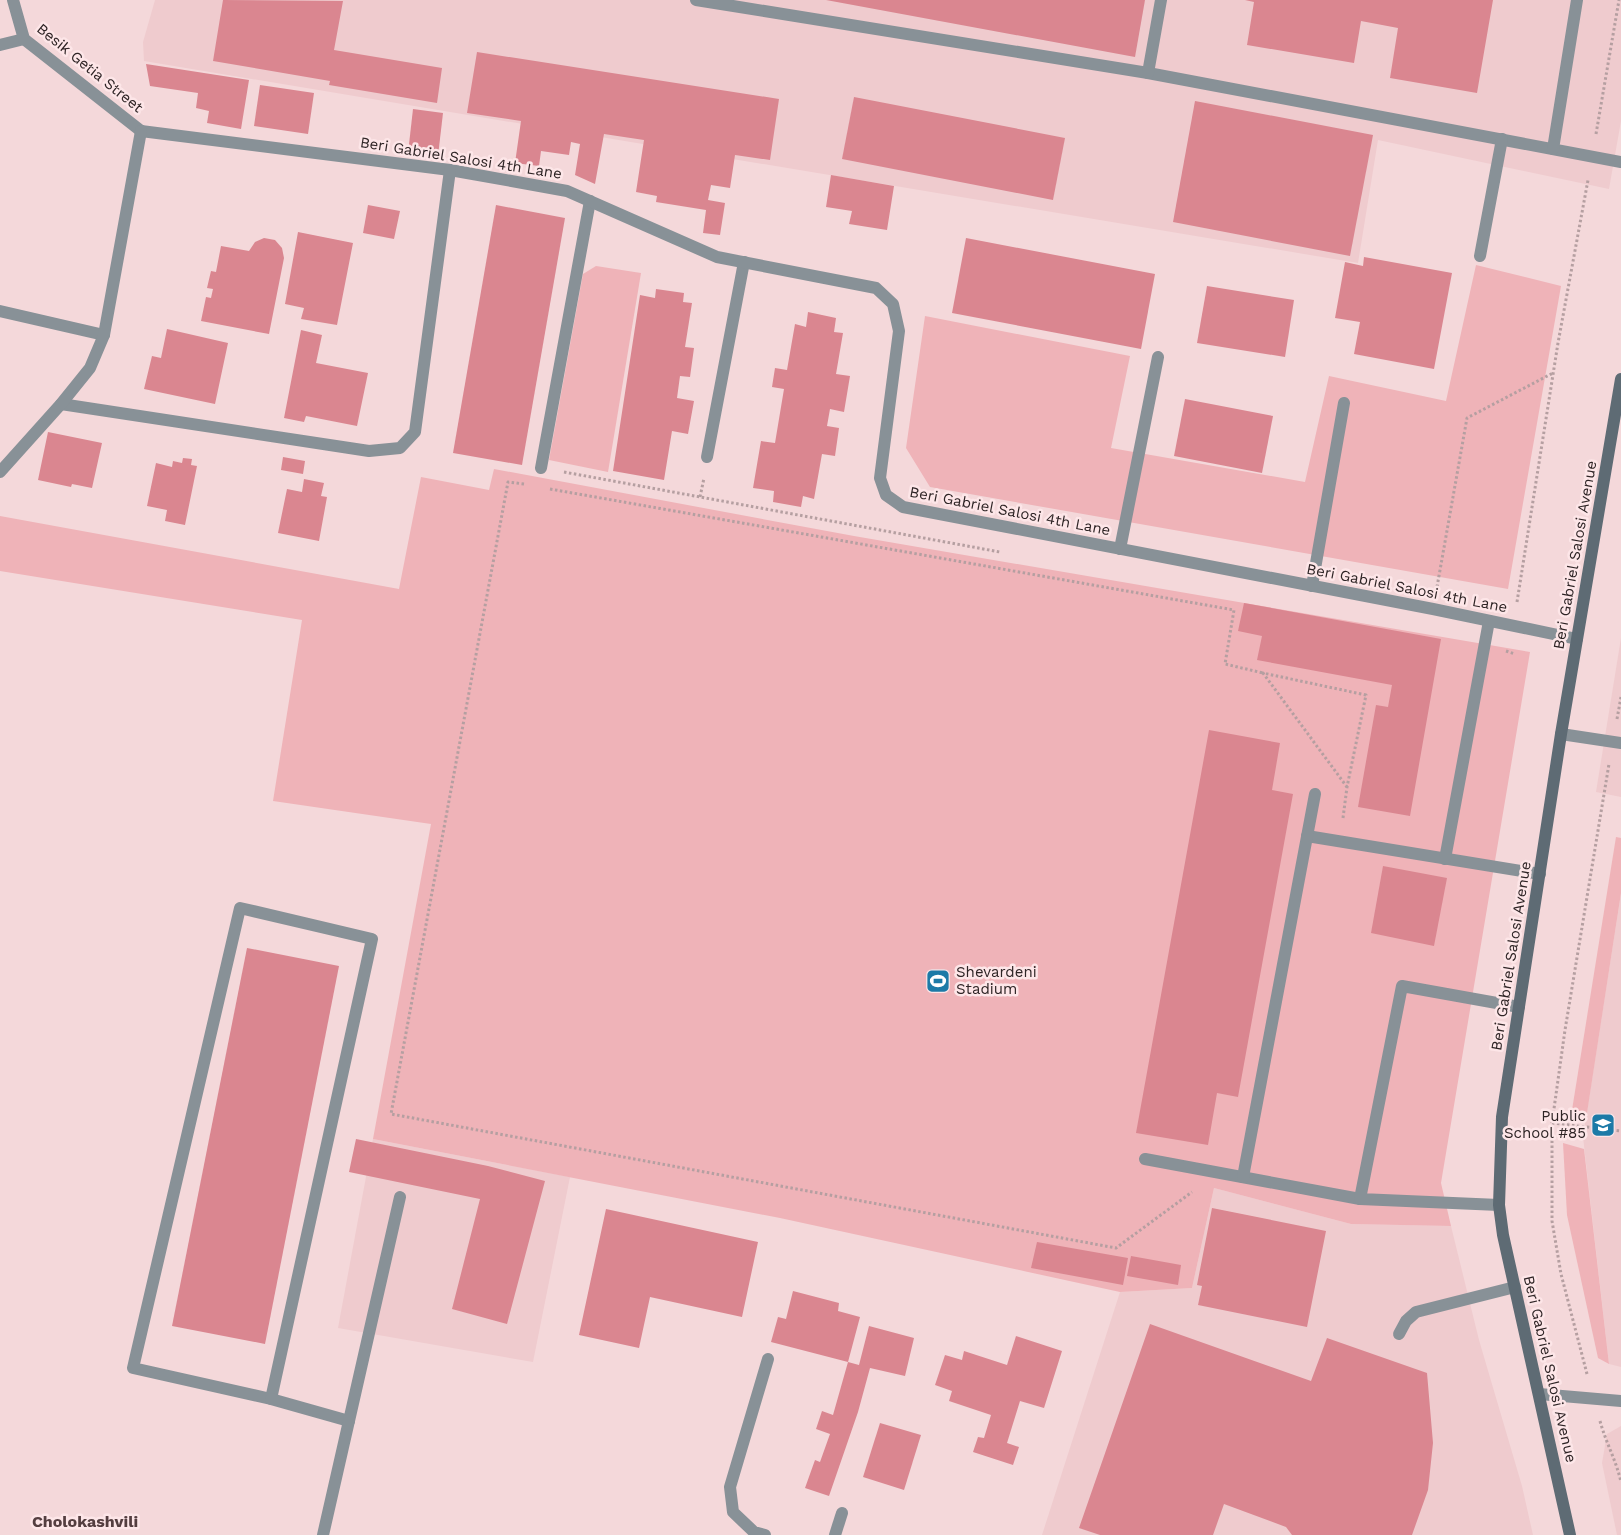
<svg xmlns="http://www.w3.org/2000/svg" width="1621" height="1535" font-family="'Work Sans',sans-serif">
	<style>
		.built { fill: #efcbce }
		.green { fill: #efb3b8 }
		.building { fill: #da8690 }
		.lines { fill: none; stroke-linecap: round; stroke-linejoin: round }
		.path { stroke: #b59fa1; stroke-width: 3; stroke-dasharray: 2.5 2.5; stroke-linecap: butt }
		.service { stroke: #889197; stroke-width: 12 }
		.minor { stroke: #889197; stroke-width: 12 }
		.secondary { stroke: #5e6b74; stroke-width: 12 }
		.labels { text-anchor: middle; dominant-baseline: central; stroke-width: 5; stroke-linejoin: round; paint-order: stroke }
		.street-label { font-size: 15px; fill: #2e2425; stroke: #fde6e8 }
		.poi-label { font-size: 15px; fill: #2e2425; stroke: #fde6e8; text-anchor: start }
		.neighbourhood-label { font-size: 16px; font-weight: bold; fill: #543e40; stroke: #fde6e8 }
	</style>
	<rect width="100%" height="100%" fill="#f4d8da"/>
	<g class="built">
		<polygon points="155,0 1621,0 1621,121 1609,189 1378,140 1358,263 144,61 143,42"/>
		<polygon points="1621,638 1621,797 1596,792"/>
		<polygon points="1621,893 1621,1367 1609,1364 1583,1137"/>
		<polygon points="373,1139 570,1177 533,1362 338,1328"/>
		<polygon points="1214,1188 1351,1224 1451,1226 1479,1340 1522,1486 1533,1535 1042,1535 1120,1292 1192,1288"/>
		<polygon points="1621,1426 1621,1535 1617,1535 1602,1463 1607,1434"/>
	</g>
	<g class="green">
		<polygon points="1476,265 1561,286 1508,589 930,487 906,448 925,316 1130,356 1111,448 1305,482 1329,376 1446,401"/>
		<polygon points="596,266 641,273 608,472 549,460 583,274"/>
		<polygon points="494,469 854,536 1530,652 1441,1183 1451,1226 1351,1224 1214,1188 1192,1288 1120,1292 780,1218 373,1139 431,824 273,801 302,620 0,571 0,516 399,589 421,477 489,490"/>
		<polygon points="1616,837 1621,838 1621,893 1587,1113 1572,1110"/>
		<polygon points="1563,1143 1584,1149 1609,1364 1598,1358 1567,1215"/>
	</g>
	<g class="building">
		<polygon points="223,0 343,1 334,50 442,68 437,103 329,85 330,81 213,61"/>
		<polygon points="826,0 1145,0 1135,57"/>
		<polygon points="1245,0 1493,0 1477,93 1390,78 1398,28 1361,21 1354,63 1247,45 1254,2"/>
		<polygon points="477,52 779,99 770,160 735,155 730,188 711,185 708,200 725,203 720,235 703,233 706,210 656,202 657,196 636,192 644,140 604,134 595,184 575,175 580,144 571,142 569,155 541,151 539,166 515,163 521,121 467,113"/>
		<polygon points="146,64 249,80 241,129 207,123 209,111 196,108 198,93 150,86"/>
		<polygon points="260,85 314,93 308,134 254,126"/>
		<polygon points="854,97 1065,138 1053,200 842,159"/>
		<polygon points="1195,101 1373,135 1350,256 1173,222"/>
		<polygon points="413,109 443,113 438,156 408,153"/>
		<polygon points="831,175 894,186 887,230 849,224 852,211 826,207"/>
		<polygon points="368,205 400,211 394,239 363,233"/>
		<polygon points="496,205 565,218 522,465 453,453"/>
		<polygon points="298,232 353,243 337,325 301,319 304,308 285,304"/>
		<polygon points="264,238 275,240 282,248 284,258 269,334 201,321 206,297 211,298 213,289 207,288 211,271 216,272 221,246 249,251 255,242"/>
		<polygon points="966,238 1155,274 1141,349 952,313"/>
		<polygon points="1364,257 1452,273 1434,369 1354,354 1360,322 1335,318 1345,262 1363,266"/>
		<polygon points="1207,286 1294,300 1285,357 1197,343"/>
		<polygon points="656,289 684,293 683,302 692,303 685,347 694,348 690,377 680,376 677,398 694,401 688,434 672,431 664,480 613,471 640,295 655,298"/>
		<polygon points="808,312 836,318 834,332 843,333 836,374 850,376 844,412 830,409 827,426 839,428 835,456 822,454 814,499 803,496 801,507 773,502 774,491 753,488 761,441 775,443 784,389 772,387 775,368 787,370 795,324 806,327"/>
		<polygon points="167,329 228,343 215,404 144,389 152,356 161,358"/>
		<polygon points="301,330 322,335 316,363 368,373 357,426 306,416 304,422 284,418"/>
		<polygon points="1185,399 1273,416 1262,473 1174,456"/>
		<polygon points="48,432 102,443 92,488 72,484 71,487 38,480"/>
		<polygon points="283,457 305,461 303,474 281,470"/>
		<polygon points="183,458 192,459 191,465 197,466 185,525 165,521 167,510 147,506 156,463 172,467 173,461 182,463"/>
		<polygon points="304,479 324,483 321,496 327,497 319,541 278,533 287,489 302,492"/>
		<polygon points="1244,603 1441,639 1410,816 1358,807 1376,705 1388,707 1392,685 1257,660 1262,636 1238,631"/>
		<polygon points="1209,730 1280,743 1272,790 1293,794 1238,1097 1217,1093 1208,1145 1136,1133"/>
		<polygon points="1383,866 1447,878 1434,946 1371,933"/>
		<polygon points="247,948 339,966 265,1344 172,1326"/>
		<polygon points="356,1139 488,1166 545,1181 507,1324 452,1309 480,1199 349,1172"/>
		<polygon points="1212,1208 1326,1231 1307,1327 1198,1305 1202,1286 1197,1285"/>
		<polygon points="606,1209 758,1242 742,1317 650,1297 639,1348 579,1335"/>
		<polygon points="1037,1242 1128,1258 1123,1285 1031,1268"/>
		<polygon points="1131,1256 1181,1265 1178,1285 1127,1276"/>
		<polygon points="793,1291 839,1303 838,1311 860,1317 848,1362 859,1365 869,1326 914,1338 905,1376 870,1368 858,1412 829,1496 805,1488 815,1460 820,1462 830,1434 816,1429 822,1411 833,1415 848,1362 771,1342 778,1317 786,1319"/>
		<polygon points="1150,1324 1311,1381 1327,1338 1427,1373 1433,1443 1428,1490 1412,1535 1292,1535 1286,1527 1224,1504 1213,1535 1100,1535 1079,1528"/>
		<polygon points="1016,1336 1062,1351 1044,1408 1020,1401 1007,1443 1019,1447 1013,1465 973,1452 978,1437 984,1438 991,1415 949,1401 952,1391 935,1385 945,1355 962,1360 964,1351 1007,1365"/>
		<polygon points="880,1423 921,1435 904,1490 863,1477"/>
	</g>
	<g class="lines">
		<g class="path">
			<polyline points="1596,134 1619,0"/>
			<polyline points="564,472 1000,552"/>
			<polyline points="524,484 508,482 391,1114 1116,1248 1192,1192"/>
			<polyline points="550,489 1234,610 1225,664 1263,673"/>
			<polyline points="700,497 704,478"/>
			<polyline points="1437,587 1467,418 1553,373"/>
			<polyline points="1517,602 1558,343 1588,180"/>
			<polyline points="1506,651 1515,654"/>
			<polyline points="1617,719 1621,697"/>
			<polyline points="1343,818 1347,787 1366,695 1263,673 1347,787"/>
			<polyline points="1552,1123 1621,1131"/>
			<polyline points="1587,1374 1561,1274 1552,1221 1552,1123 1565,1030 1609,764"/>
			<path d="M1600,1421c6,22 16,39 21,61"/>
		</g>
		<g class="service">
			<polyline points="696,0 1148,73 1621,162"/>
			<polyline points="0,45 24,39"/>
			<polyline points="1148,73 1161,0"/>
			<polyline points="1553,149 1577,0"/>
			<polyline points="1480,256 1502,139"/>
			<polyline points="0,311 104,335"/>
			<polyline points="707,457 744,262"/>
			<polyline points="541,468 590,201"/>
			<polyline points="1120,549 1158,357"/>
			<polyline points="1312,586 1344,403"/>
			<polyline points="1561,734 1621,743"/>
			<polyline points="1307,836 1540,874"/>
			<polyline points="1445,859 1489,621"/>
			<polygon points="240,908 372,939 271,1399 133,1368"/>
			<polyline points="1145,1159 1360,1199"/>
			<polyline points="1243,1177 1315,794"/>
			<polyline points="1499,1205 1360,1199 1402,986 1519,1007"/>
			<polyline points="1399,1334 1406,1321 1416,1312 1515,1287"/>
			<polyline points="271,1399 349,1421"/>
			<polyline points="323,1535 400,1197"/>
			<polyline points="765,1535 754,1532 733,1512 730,1487 768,1359"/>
		</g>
		<g class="minor">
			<polyline points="13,0 24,39 141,131"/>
			<polyline points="141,131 450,170 567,191 717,257 876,288 893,304 899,331 880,478 886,495 903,507 1433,609 1577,639"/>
			<polyline points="61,404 369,451 400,448 415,432 450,170"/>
			<polyline points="0,472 61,404 90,368 104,335 141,131"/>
			<polyline points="1539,1394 1621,1401"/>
			<polyline points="835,1535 842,1513"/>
		</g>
		<polyline class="secondary" points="1570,1535 1503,1235 1499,1205 1502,1117 1561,734 1621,379"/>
	</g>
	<defs>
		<g id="stadium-square" transform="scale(1.25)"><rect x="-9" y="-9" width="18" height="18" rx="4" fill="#1c7aa7" stroke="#fde6e8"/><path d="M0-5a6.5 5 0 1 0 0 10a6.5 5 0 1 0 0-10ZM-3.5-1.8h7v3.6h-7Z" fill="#fff"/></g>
		<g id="school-square" transform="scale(1.25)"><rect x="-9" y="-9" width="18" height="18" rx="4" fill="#1c7aa7" stroke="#fde6e8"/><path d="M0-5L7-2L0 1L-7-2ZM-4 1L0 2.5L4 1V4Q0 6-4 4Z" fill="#fff"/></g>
	</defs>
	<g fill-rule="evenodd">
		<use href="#stadium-square" x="938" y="981"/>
		<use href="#school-square" x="1603" y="1125"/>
	</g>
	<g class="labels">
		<g class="street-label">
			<text transform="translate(90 68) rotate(39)">Besik Getia Street</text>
			<text transform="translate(461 158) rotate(9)">Beri Gabriel Salosi 4th Lane</text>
			<text transform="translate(1010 511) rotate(11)">Beri Gabriel Salosi 4th Lane</text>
			<text transform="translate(1575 555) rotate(-80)">Beri Gabriel Salosi Avenue</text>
			<text transform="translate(1407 588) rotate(11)">Beri Gabriel Salosi 4th Lane</text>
			<text transform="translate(1511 956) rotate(-81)">Beri Gabriel Salosi Avenue</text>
			<text transform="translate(1550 1369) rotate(77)">Beri Gabriel Salosi Avenue</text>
		</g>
		<g class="poi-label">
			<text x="956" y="972">Shevardeni<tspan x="956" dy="17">Stadium</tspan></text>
			<text x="1586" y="1116" text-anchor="end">Public<tspan x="1586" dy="17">School #85</tspan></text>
		</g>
		<g class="neighbourhood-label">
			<text x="85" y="1521">Cholokashvili</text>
		</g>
	</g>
</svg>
